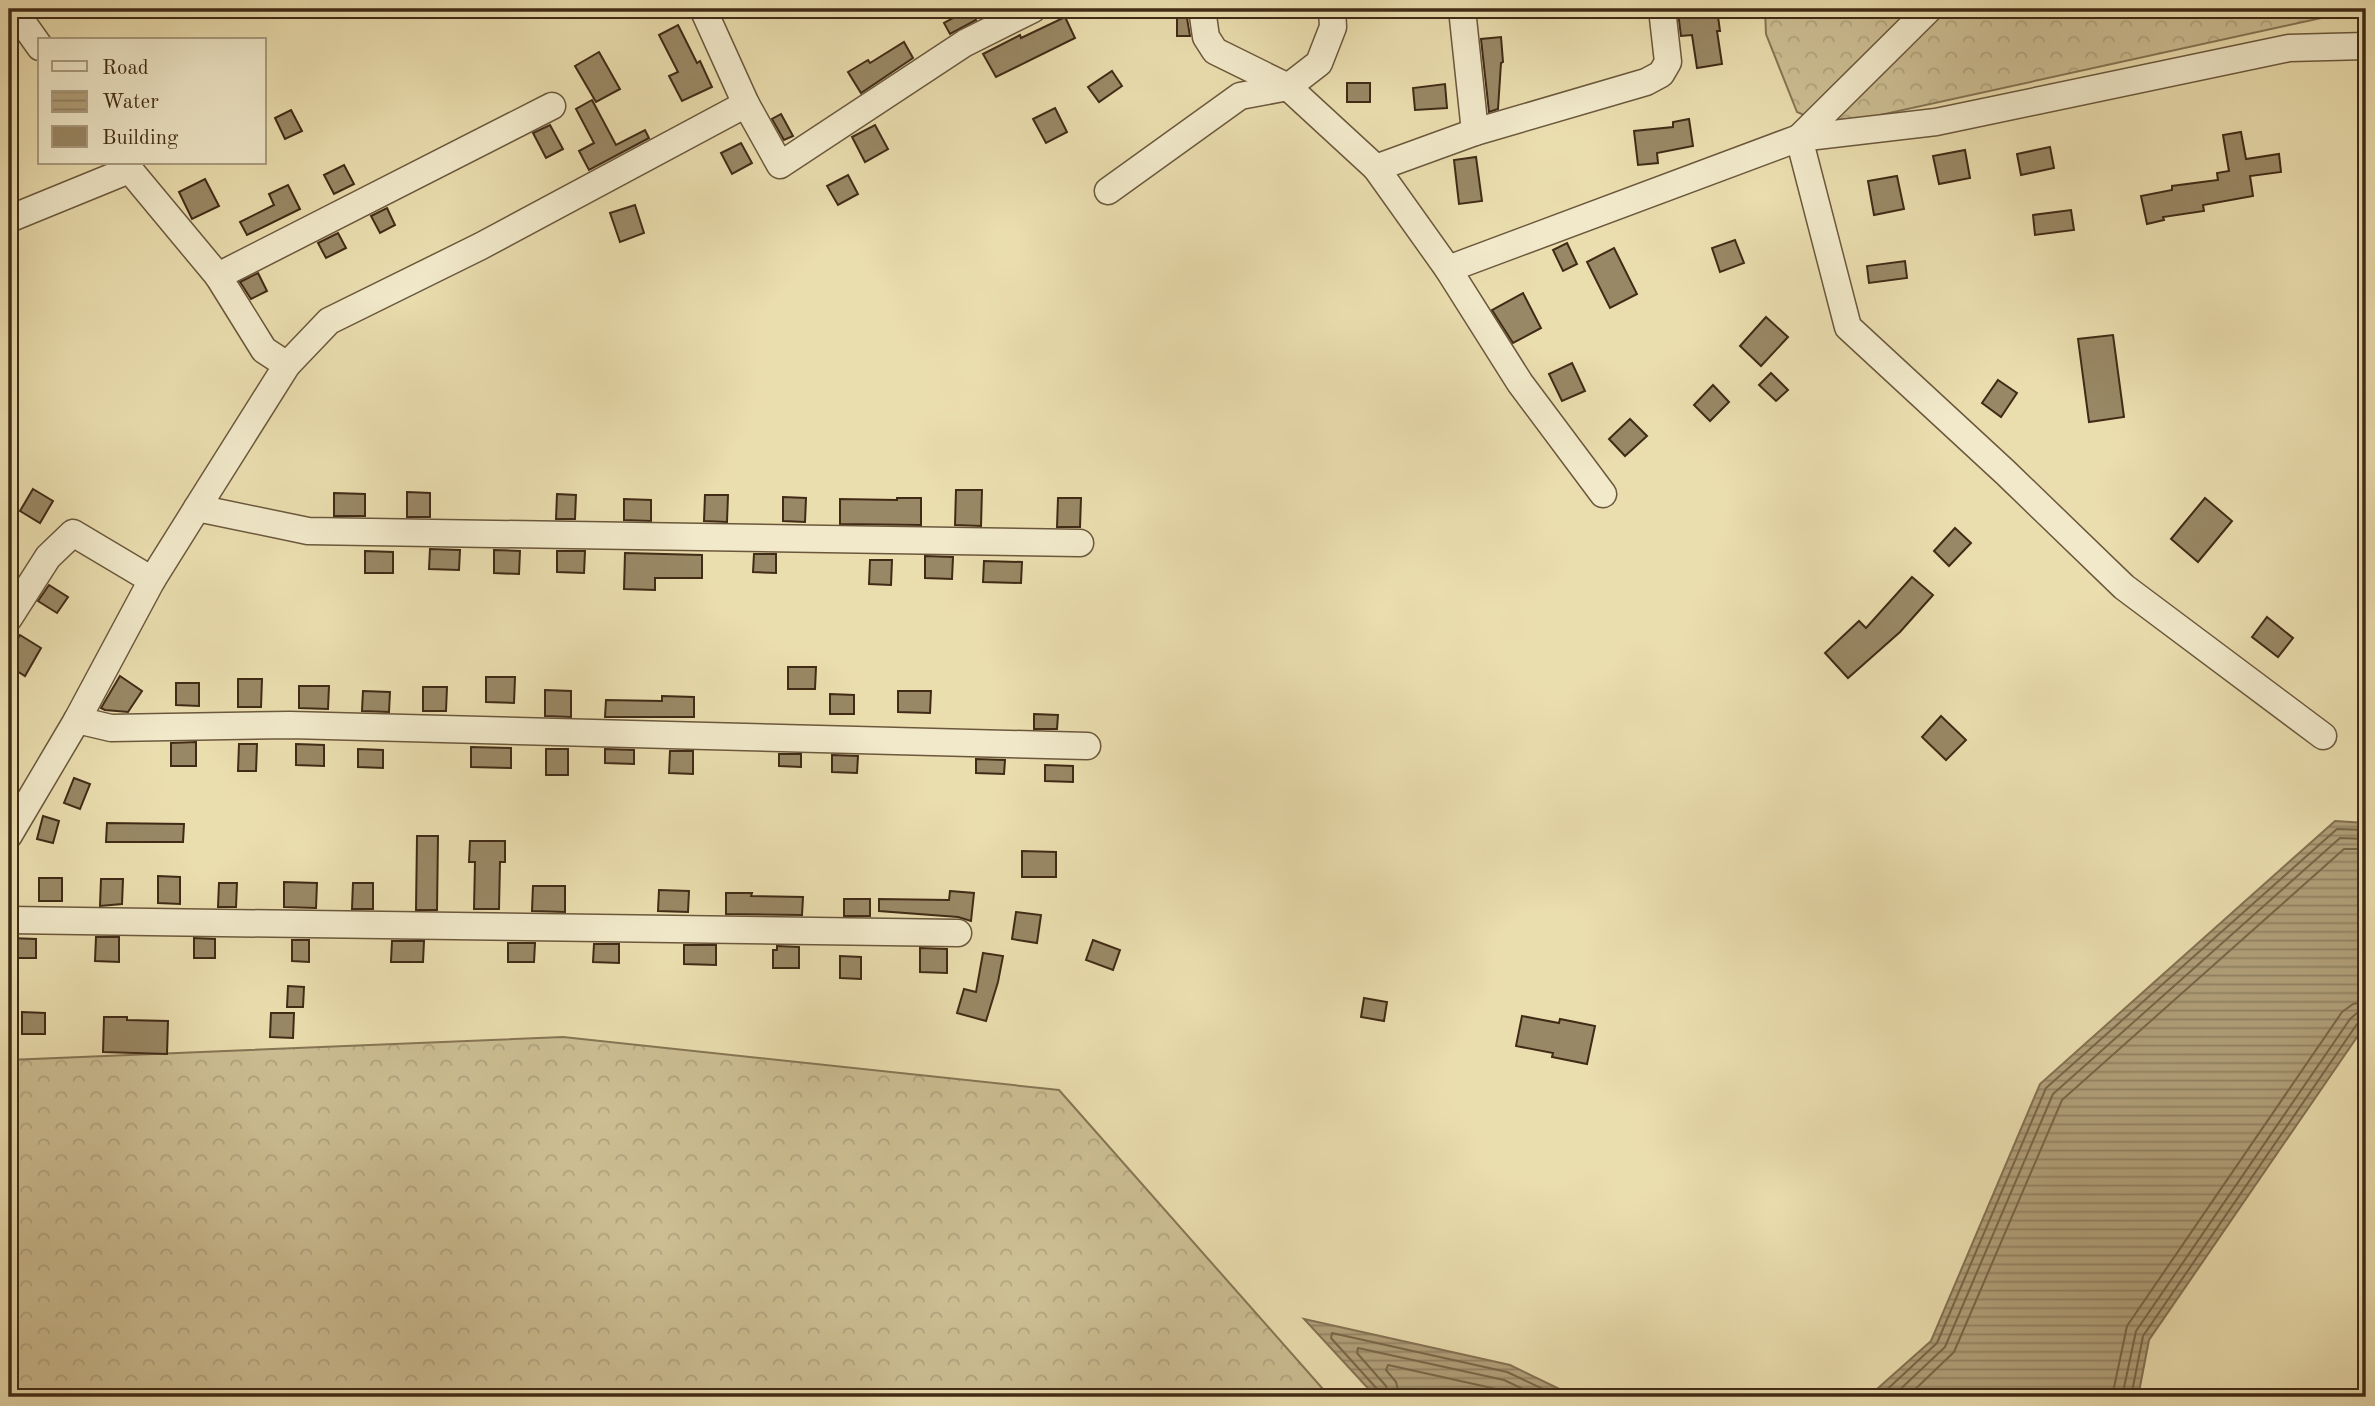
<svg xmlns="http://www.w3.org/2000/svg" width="2375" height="1406" font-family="'Old Standard TT',serif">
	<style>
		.forest { fill: url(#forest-crowns); stroke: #877555; stroke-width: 2 }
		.water { fill: url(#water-rules); stroke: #847152; stroke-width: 2 }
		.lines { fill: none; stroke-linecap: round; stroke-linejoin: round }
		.shore { stroke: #796648; stroke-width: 2 }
		.building { fill: #998865; stroke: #412b16; stroke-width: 2 }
		.minor-casing { stroke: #6b583c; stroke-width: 29 }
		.minor { stroke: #f1e9ca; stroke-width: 26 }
	</style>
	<defs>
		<pattern id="forest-crowns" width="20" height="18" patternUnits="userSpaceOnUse" patternTransform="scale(1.75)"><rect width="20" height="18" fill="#cdbf94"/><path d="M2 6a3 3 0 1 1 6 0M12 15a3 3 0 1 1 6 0" fill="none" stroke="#b1a47f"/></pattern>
		<pattern id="water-rules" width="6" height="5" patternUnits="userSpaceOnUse" patternTransform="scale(1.75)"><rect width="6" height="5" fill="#b1a07a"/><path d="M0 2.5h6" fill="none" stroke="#928363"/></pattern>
	</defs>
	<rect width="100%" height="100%" fill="#eaddae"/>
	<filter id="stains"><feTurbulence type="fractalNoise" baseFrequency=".00286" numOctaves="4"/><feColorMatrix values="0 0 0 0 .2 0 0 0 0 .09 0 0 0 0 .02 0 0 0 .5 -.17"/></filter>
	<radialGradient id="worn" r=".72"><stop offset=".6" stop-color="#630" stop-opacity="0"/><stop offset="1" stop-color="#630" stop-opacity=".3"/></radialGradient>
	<g class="forest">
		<polygon points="1765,9 2334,9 2335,15 1830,126 1797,112 1766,34"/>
		<polygon points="563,1037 1059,1090 1330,1397 9,1397 9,1060"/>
	</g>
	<g class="water">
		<polygon points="2335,821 2366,823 2366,1024 2149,1340 2138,1397 1868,1397 1931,1341 2040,1084"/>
		<polygon points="1304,1319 1510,1365 1576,1397 1376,1397"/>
	</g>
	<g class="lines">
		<g class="shore">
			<polyline points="1380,1397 1378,1390 1331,1338 1332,1333 1507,1372 1560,1397"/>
			<polyline points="1389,1397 1386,1386 1357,1353 1358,1348 1504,1380 1540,1397"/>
			<polyline points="1400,1397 1396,1382 1386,1370 1388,1365 1501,1390 1516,1397"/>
			<polyline points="1879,1397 1937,1343 2046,1088 2337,829 2366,830"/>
			<polyline points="1892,1397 1945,1347 2053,1094 2340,838 2366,839"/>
			<polyline points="1907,1397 1954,1352 2062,1100 2344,849 2366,849"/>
			<polyline points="2112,1397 2127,1326 2342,1012 2353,1004 2366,1001"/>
			<polyline points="2122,1397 2136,1331 2350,1019 2357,1013 2366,1012"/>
			<polyline points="2131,1397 2143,1336 2357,1024 2366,1021"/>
		</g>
	</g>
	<g class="building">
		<polygon points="948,9 971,9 976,20 950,34 944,23 953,18"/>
		<polygon points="1701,9 1717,9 1720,31 1717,31 1722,64 1697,68 1692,35 1681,36 1678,12"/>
		<polygon points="1177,11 1186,12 1190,36 1177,36"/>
		<polygon points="1065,17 1075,38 996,77 983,54 1020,35 1021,38"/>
		<polygon points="678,25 697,63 700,61 712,87 682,101 669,76 678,72 659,35"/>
		<polygon points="1501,37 1503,62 1501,63 1498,109 1489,112 1481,39"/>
		<polygon points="904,42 913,58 861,93 848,72 868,60 870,63"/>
		<polygon points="599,52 620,89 596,102 575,66"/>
		<polygon points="1112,71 1122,86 1099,102 1088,87"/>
		<rect x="1347" y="83" width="23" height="19"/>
		<polygon points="1445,84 1447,108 1415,110 1413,88"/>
		<polygon points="592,100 616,145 645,130 649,138 589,170 579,151 594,143 576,109"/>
		<polygon points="1055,108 1067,132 1046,143 1033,119"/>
		<polygon points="291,110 302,131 285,139 275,118"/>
		<polygon points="781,114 793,136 784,140 772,119"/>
		<polygon points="1689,119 1693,146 1657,153 1658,163 1638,165 1634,131 1673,127 1673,122"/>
		<polygon points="550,125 563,149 546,158 533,133"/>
		<polygon points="875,125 888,149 865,162 852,137"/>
		<polygon points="2241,132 2246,159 2279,154 2281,172 2250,176 2253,196 2203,205 2204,211 2163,217 2164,220 2147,224 2141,196 2172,190 2172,186 2218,180 2217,173 2229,171 2223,135"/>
		<polygon points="741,143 752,163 732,174 721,153"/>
		<polygon points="2050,147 2054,168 2021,175 2017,154"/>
		<polygon points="1965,150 1970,178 1939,184 1933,156"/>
		<polygon points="1476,157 1482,201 1459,204 1454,160"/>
		<polygon points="344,165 354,184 334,194 324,175"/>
		<polygon points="848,175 858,194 838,205 827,186"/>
		<polygon points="1897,176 1904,209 1874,215 1868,181"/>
		<polygon points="205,179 219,206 192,219 179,192"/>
		<polygon points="288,185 300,209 247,235 240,222 274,205 269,194"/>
		<polygon points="635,205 644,233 620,242 610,213"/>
		<polygon points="387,208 395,225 380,233 371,216"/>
		<polygon points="2071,210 2074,230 2035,235 2033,215"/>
		<polygon points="338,233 346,248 326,258 318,243"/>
		<polygon points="1735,240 1744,263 1720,272 1712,248"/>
		<polygon points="1567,243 1577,264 1563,271 1553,250"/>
		<polygon points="1614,248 1637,294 1610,308 1587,262"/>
		<polygon points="1905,261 1907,278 1869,283 1867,266"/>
		<polygon points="258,273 267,291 251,299 240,282"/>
		<polygon points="1523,293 1541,328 1513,343 1492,310"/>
		<polygon points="1766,317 1788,337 1761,366 1740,346"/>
		<polygon points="2113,335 2124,417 2089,422 2078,339"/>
		<polygon points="1572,363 1585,391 1562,401 1549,374"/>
		<polygon points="1771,373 1788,390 1776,401 1759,385"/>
		<polygon points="1998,380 2017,393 2001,417 1982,403"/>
		<polygon points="1713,385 1729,402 1710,421 1694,405"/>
		<polygon points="1630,419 1647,436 1625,456 1609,439"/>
		<polygon points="33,489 53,501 40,523 20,511"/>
		<polygon points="956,490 982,490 981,526 955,525"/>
		<polygon points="407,492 430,493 430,517 407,517"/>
		<polygon points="334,493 365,494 365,516 334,516"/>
		<polygon points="557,494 576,495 575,519 556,519"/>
		<polygon points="705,495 728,495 727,522 704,521"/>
		<polygon points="783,497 806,498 805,522 783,521"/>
		<polygon points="897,498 921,498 921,525 840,524 840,499 897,500"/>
		<polygon points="1058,498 1081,498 1080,527 1057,527"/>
		<polygon points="2205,498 2232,521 2198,562 2171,539"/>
		<polygon points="624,499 651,500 651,521 624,520"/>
		<polygon points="1955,528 1971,543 1949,566 1934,551"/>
		<polygon points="430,549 460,550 459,570 429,569"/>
		<polygon points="494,550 520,551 519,574 494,573"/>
		<polygon points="365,551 393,552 393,573 365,573"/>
		<polygon points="557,551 585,551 584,573 557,572"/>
		<polygon points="625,553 702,555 702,578 655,578 655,590 624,589"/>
		<polygon points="754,554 776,554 776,573 753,572"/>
		<polygon points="925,556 953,557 952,579 925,578"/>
		<polygon points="870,560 892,560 891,585 869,584"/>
		<polygon points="984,561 1022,562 1021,583 983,582"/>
		<polygon points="1912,577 1933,595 1900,632 1848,678 1825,653 1859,621 1866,628"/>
		<polygon points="49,585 68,597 57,613 38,601"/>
		<polygon points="2267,617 2293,638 2278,657 2252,637"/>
		<polygon points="20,635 41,648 25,676 9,666 9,652"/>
		<polygon points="788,667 816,667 815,689 788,689"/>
		<polygon points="120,676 142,691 128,712 105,710 101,708"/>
		<polygon points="486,677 515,677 514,703 486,702"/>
		<polygon points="238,679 262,679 261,707 238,707"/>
		<polygon points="176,683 199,683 199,706 176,705"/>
		<polygon points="299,686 329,686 328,709 299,708"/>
		<polygon points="423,687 447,687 446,711 423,711"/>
		<polygon points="545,690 571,691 571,717 545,716"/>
		<polygon points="363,691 390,692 389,712 362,711"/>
		<polygon points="898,691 931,691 930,713 898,712"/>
		<polygon points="830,694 854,695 854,714 830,714"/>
		<polygon points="662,696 694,697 694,717 605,717 606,700 662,701"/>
		<polygon points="1034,714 1058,715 1057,729 1034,729"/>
		<polygon points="1941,716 1966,740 1946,760 1922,737"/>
		<polygon points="196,742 196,766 171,766 171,743"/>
		<polygon points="239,744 257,744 256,771 238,771"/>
		<polygon points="296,744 324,745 324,766 296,765"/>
		<polygon points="471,747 511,748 511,768 471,767"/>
		<polygon points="358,749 383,750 383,768 358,767"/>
		<rect x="546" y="749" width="22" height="26"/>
		<polygon points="605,749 634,750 634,764 605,763"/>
		<polygon points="670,751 693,751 693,774 669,773"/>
		<polygon points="779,754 801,754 801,767 779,766"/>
		<polygon points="832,755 858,756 857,773 832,772"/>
		<polygon points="976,759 1005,760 1004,774 976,773"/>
		<polygon points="1045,765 1073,766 1073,782 1045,781"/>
		<polygon points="74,778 90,784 80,809 64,803"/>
		<polygon points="43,816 59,821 53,843 37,839"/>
		<polygon points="107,823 184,824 183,842 106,842"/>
		<polygon points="417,836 438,836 437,910 416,910"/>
		<polygon points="470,841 505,841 505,862 500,862 499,909 474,909 475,862 469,862"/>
		<polygon points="1022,851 1056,852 1056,877 1022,877"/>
		<polygon points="158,876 180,877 180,904 158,903"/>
		<rect x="39" y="878" width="23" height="23"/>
		<polygon points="101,879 123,879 122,904 100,906"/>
		<polygon points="284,882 317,883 316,908 284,907"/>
		<polygon points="219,883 237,883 236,907 218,907"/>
		<polygon points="353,883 373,883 373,909 352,909"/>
		<polygon points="533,886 565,886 565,912 532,911"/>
		<polygon points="659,890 689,891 688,912 658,911"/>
		<polygon points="950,891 974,893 971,921 958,917 879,911 879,899 949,900"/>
		<polygon points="726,893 752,893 751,896 803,897 802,915 726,914"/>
		<rect x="844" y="899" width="26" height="17"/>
		<polygon points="1016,912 1041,915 1037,943 1012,939"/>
		<polygon points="96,937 119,937 119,962 95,961"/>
		<polygon points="9,938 36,939 36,958 9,958"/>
		<polygon points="194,938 215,939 215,958 194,958"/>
		<polygon points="292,940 309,940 309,962 292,961"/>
		<polygon points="1093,940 1120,950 1113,970 1086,960"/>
		<polygon points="392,941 424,941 423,962 391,962"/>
		<polygon points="508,943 535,943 534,962 508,962"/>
		<polygon points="594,944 619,944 619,963 593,962"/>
		<polygon points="684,945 716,945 716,965 684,964"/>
		<polygon points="777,946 799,947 799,968 773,968 773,950 777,950"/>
		<polygon points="920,948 947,949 947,973 920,972"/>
		<polygon points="983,953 1003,956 998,982 986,1021 957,1013 964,989 976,992"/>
		<polygon points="840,956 861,957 861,979 840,978"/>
		<polygon points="288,986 304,987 303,1007 287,1007"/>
		<polygon points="1364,998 1387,1002 1384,1021 1361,1017"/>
		<polygon points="22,1012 45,1013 45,1034 22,1034"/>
		<polygon points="271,1013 294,1013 293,1038 270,1037"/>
		<polygon points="1522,1016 1559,1023 1560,1019 1595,1026 1587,1064 1552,1057 1553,1053 1516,1046"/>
		<polygon points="104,1017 127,1017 127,1020 168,1021 167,1054 103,1052"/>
	</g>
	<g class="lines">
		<g class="minor-casing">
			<g id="minor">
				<polyline points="20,9 23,23 40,47"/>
				<polyline points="703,9 746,104 780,165 965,43 1033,9"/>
				<polyline points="1202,9 1206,37 1215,51 1288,87 1376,168 1448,269 1520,383 1603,494"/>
				<polyline points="1462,9 1475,132"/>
				<polyline points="1929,9 1799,138 1848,327 2006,473 2124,587 2323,736"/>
				<polyline points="124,163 218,276 264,350 287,365"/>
				<polyline points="1376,168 1475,132 1646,82 1661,74 1668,62 1662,9"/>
				<polyline points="1108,191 1240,96 1288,87 1319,63 1333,27 1332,9"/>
				<polyline points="9,219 129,170"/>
				<polyline points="1448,269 1799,138 1936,122 2289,48 2366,46"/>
				<polyline points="218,276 552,106"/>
				<polyline points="197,508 308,531 1080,543"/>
				<polyline points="9,618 48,557 73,533 152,580"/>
				<polyline points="77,720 111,728 290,725 1087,746"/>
				<polyline points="9,835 77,720 152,580 197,508 287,365 329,321 481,246 746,104"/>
				<polyline points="9,920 958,933"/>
			</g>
		</g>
		<use href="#minor" class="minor"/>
	</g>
	<rect width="2375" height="1406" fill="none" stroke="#eaddae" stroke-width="35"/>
	<rect x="10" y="10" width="2354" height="1385" fill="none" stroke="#412b16" stroke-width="3.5"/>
	<rect x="18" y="18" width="2340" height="1371" fill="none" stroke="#412b16" stroke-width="2"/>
	<rect x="38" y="38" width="228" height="126" fill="#f1e9ca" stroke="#ab9d82" stroke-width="2"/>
	<rect x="52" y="61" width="35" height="10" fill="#f1e9ca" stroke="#ab9d82" stroke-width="2"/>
	<text x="102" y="74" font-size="21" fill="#412b16">Road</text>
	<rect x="52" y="91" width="35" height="21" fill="url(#water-rules)" stroke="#ab9d82" stroke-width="2"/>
	<text x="102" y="108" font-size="21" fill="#412b16">Water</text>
	<rect x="52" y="126" width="35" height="21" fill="#998865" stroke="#ab9d82" stroke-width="2"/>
	<text x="102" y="144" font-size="21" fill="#412b16">Building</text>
	<rect width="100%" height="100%" filter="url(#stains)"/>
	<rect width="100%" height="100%" fill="url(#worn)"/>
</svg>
